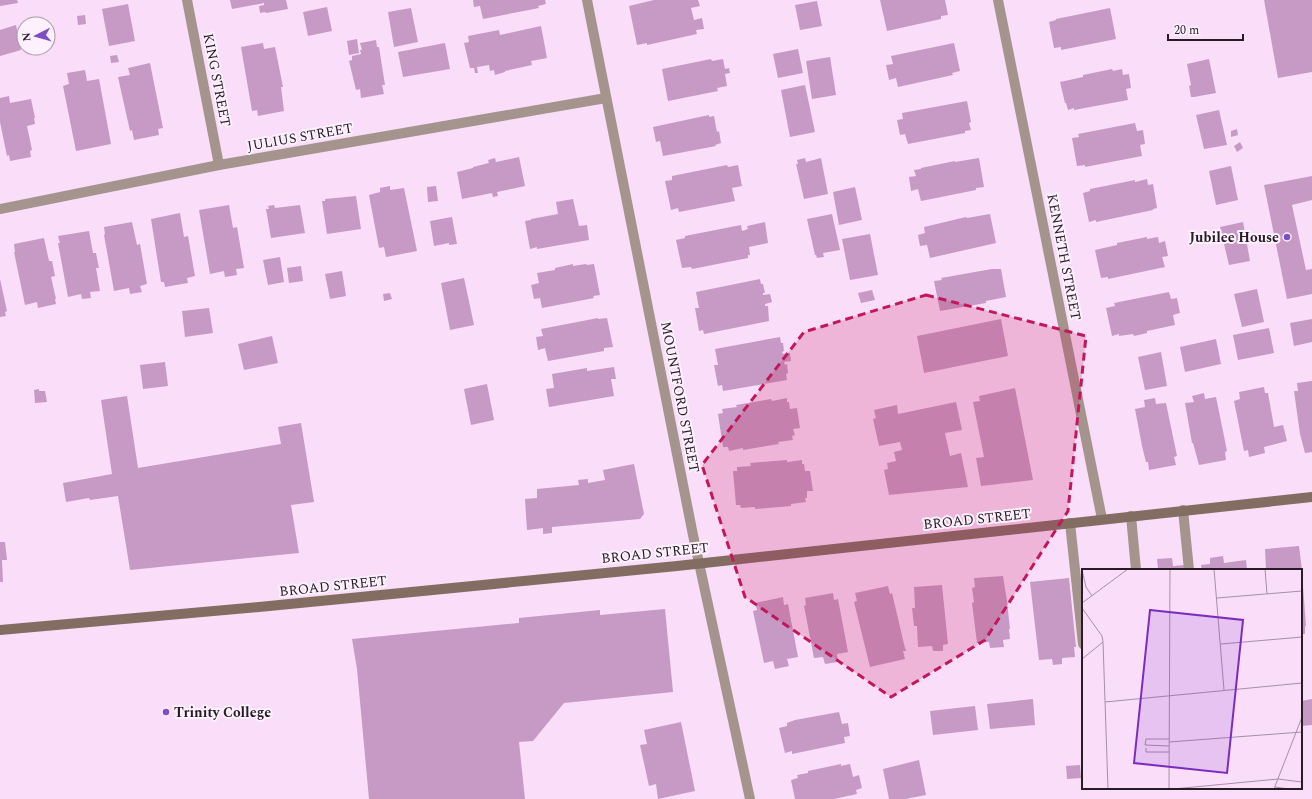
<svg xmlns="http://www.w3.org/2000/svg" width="1312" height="799" font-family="Spectral,serif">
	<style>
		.building { fill: #c69ac4 }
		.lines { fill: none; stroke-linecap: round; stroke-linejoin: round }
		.lane { stroke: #a4948d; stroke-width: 10 }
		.street { stroke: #a4948d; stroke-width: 10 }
		.secondary { stroke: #836d63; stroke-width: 10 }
		.marked { fill: #c2185b; fill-opacity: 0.2; stroke: #c2185b; stroke-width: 3; stroke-dasharray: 8 5; stroke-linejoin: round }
		.poi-dot { fill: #7d4fc7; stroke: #fcf1fc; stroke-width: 1.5 }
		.labels { text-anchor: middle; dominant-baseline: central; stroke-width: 4; stroke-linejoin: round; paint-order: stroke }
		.street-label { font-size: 14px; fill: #271c26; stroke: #fcf1fc }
		.poi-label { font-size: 14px; font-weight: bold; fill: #271c26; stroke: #fcf1fc; text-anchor: end }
		.inset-road { fill: none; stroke: #a690a5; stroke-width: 1 }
		.view { fill: #7b2cbf; fill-opacity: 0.15; stroke: #7b2cbf; stroke-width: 2 }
		.inset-edge { fill: none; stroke: #271c26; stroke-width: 2 }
	</style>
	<rect width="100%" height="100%" fill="#faddf9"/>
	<g class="building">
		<polygon points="0,0 17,0 18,3 0,6"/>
		<polygon points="230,0 286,0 288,9 266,13 265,12 260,13 259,6 264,5 264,3 232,9"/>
		<polygon points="473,0 545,0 546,4 538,6 539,8 483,19 480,6 474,7"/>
		<polygon points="654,0 698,0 700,6 691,8 694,20 702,18 704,29 696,30 697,34 647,45 647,43 637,45 629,6"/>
		<polygon points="880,0 945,0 948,15 941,16 941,19 887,31"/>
		<polygon points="1264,0 1312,0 1312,72 1278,78"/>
		<polygon points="817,1 822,26 800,30 795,5"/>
		<polygon points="128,4 135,41 109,46 102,9"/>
		<polygon points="327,7 332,31 308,36 303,12"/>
		<polygon points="411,8 418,42 394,47 388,12"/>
		<polygon points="1110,8 1116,39 1061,50 1061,47 1054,48 1049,22 1056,20 1056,19"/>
		<polygon points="85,15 86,24 78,25 77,16"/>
		<polygon points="16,25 21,50 0,56 0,30"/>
		<polygon points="541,26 547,58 531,61 532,65 505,71 505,72 495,75 494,70 490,71 489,65 477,67 478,73 475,73 474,68 470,68 464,43 469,42 468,36 499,30 500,35"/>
		<polygon points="357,39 359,53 349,55 347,41"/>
		<polygon points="376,40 377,47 379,47 385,85 382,85 384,94 361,98 360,89 356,90 349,61 352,60 352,56 361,54 360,50 362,50 360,43"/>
		<polygon points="263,43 264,49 275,47 283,87 281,87 284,111 258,116 257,110 252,111 241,47"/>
		<polygon points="445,43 450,69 403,77 398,52"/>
		<polygon points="954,43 960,71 952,73 953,75 898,87 896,78 889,80 886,65 893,64 891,56"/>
		<polygon points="798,49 803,73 778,78 773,54"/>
		<polygon points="117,55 119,62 111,63 110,56"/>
		<polygon points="830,57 836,95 812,99 806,61"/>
		<polygon points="711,59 712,61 723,59 725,69 729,68 730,73 725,74 727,86 717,88 718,91 668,101 662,69"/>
		<polygon points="1209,59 1216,93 1194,97 1191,97 1189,86 1191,85 1187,64"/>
		<polygon points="150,63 163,128 158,129 159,135 134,140 132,130 130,131 118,77 130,75 128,68"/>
		<polygon points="1112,69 1113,71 1122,69 1123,75 1129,74 1131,88 1126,89 1128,100 1074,110 1074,108 1068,110 1066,103 1065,103 1060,82 1083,77 1083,75"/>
		<polygon points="85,70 87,81 99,79 111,144 76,151 63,86 69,84 67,73"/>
		<polygon points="805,85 815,132 790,137 781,90"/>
		<polygon points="9,96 10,103 31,99 35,118 34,118 35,124 27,126 32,150 30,151 31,157 10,161 9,155 7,156 0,122 0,98"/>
		<polygon points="967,101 971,122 969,123 971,130 965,131 965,133 908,144 905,134 900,135 897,120 903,119 902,113"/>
		<polygon points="1219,110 1227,145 1204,149 1196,115"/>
		<polygon points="709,115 709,117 714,116 717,132 719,131 721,143 715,145 716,146 663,156 660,141 656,142 653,127"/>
		<polygon points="1135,123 1137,131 1143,130 1145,144 1140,145 1142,156 1085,167 1085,165 1077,166 1072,138 1079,137 1078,134"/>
		<polygon points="1237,129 1238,135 1231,137 1231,131"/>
		<polygon points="1240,142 1243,148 1237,152 1234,146"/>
		<polygon points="519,157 525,186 497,192 498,196 493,197 492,193 462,199 457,172 473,168 473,167 489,163 488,160 495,158 496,162"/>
		<polygon points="805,158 806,162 821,158 828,194 804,199 796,164 798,164 797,160"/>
		<polygon points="979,158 984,187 976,188 976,190 921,201 918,189 911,191 909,177 916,176 914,170 921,169 921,168 955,161 955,162"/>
		<polygon points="727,165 728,167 738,165 742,186 732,188 735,201 679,212 678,208 671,210 665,181 672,180 672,176"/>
		<polygon points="1231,166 1238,200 1216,205 1209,171"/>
		<polygon points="1312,176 1312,200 1292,205 1306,270 1312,269 1312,294 1287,299 1264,185"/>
		<polygon points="1147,179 1148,185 1153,184 1157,208 1153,209 1153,210 1096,222 1096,220 1089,222 1083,193 1090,191 1090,189 1135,180 1135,182"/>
		<polygon points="390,186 390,190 404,188 417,251 386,257 384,247 379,248 369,195 380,192 380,188"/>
		<polygon points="436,186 438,201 428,202 427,187"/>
		<polygon points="855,187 862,220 839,225 833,192"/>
		<polygon points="356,196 361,229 327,234 322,201 325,201 325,199"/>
		<polygon points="573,199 579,226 587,225 589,240 537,249 537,247 530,249 525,221 531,220 531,219 558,214 556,202"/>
		<polygon points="229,205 233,228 237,227 244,268 236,269 237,275 225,277 224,271 210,274 199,210"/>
		<polygon points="274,205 275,208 300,205 305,233 271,238 266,209 269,209 268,206"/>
		<polygon points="180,213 184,237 188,236 195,276 187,278 188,283 165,287 164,282 161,282 151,219"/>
		<polygon points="832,214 840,250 823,253 824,257 817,258 816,255 815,255 807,219"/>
		<polygon points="990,214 996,243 930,258 927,245 920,246 918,235 925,233 924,227 966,217 967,218"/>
		<polygon points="452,217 457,244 449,245 449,243 434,246 430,221"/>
		<polygon points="132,222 137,245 140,244 147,284 140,286 142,292 130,294 129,288 114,291 104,235 105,234 104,227"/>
		<polygon points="765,222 768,243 749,247 750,255 748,255 748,258 692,269 691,267 682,268 676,240 685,238 685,236 741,225 742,231 748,229 747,226"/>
		<polygon points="1243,222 1250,261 1229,265 1220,227"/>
		<polygon points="89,231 93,253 96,253 99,268 96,268 100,291 90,292 91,298 82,299 81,294 68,297 58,243 60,243 58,236"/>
		<polygon points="870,234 878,275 850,280 842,239"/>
		<polygon points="1147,237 1147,239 1158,237 1159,243 1165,241 1168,256 1162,257 1165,267 1108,279 1108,277 1101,278 1095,250 1117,245 1117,243"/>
		<polygon points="44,238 49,261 52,261 55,276 51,277 56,299 55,299 56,304 38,308 37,302 25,305 14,252 15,252 14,244"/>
		<polygon points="280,257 284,282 268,285 263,260"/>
		<polygon points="573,264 573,266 586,264 587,265 594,264 600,295 593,296 594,298 542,308 540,298 534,299 531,285 539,283 537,273 555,270 555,268"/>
		<polygon points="301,266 303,281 289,283 287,268"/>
		<polygon points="992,269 1001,269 1006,297 986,301 986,303 940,311 934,281 942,280 941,278"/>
		<polygon points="342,271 346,296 330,299 325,274"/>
		<polygon points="464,278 474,325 450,330 441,283"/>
		<polygon points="0,279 7,311 5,312 6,316 0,317"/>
		<polygon points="760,279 761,284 763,284 765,293 763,293 763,295 770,294 772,302 765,304 765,306 768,306 769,321 704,334 703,330 699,331 695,308 699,308 696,292"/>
		<polygon points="1257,289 1264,322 1242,327 1234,294"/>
		<polygon points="872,290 875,300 861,303 858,293"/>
		<polygon points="1169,292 1171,299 1177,298 1180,313 1173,315 1175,325 1147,331 1147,333 1134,336 1133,334 1119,336 1119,334 1112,336 1106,308 1115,306 1114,303"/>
		<polygon points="390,293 392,299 384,301 383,294"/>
		<polygon points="209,308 213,333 185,337 182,311"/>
		<polygon points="598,318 598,319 607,318 613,347 604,348 604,351 548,361 545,348 538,350 536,337 543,336 541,329"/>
		<polygon points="1001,319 1008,356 924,373 917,336"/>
		<polygon points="1312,319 1312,342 1294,346 1290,323"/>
		<polygon points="1269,328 1274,353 1238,360 1233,335"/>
		<polygon points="272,336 278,363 244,370 238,344"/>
		<polygon points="780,337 781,343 783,343 784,351 782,352 783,354 790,353 791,361 784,362 785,365 787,364 788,373 786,374 787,380 723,391 722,385 718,386 714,365 718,365 715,349"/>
		<polygon points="1216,339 1221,364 1185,372 1180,347"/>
		<polygon points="1161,352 1167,386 1145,390 1138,357"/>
		<polygon points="165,362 168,386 143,389 140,365"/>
		<polygon points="614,367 616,379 611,379 614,396 549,407 546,389 554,388 552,374 587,368 587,371"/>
		<polygon points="1312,381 1312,452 1305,453 1300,434 1294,391 1298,391 1297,383"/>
		<polygon points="487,384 494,420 471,425 464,389"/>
		<polygon points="1264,387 1265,393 1268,393 1274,427 1283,425 1287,441 1264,447 1265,453 1249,457 1248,450 1244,451 1234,401 1240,399 1239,392"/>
		<polygon points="1015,388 1033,480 981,486 976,458 984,457 973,402 980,401 979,396"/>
		<polygon points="39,389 39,391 45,391 47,402 35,403 34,390"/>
		<polygon points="1204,393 1205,399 1216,397 1227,451 1225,452 1226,460 1199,465 1193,443 1192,443 1185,403 1194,402 1192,396"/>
		<polygon points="127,396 138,468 281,444 278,427 301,423 314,502 291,505 299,553 130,570 118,496 90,500 89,498 66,502 63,483 112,474 101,400"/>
		<polygon points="787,398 787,402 789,402 790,409 797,408 800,428 793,429 795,435 792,436 793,440 778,442 779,444 743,450 743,448 729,451 728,447 723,447 718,414 723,413 722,409 737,407 736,405 771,399 772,401"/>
		<polygon points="1155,398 1156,404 1166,403 1177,456 1174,457 1176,465 1149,470 1148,462 1146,462 1142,446 1135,409 1145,407 1144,400"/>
		<polygon points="956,402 962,430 945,433 950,456 961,453 968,487 889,495 884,470 888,469 887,463 896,461 894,452 902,450 900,442 879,446 873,419 876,418 874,410 897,405 898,414"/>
		<polygon points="787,460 787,462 802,460 802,464 804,464 805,471 810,471 813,491 807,491 807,498 805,498 806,502 791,504 791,506 755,509 755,507 741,508 740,505 736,505 733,471 737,471 737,467 751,466 750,463"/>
		<polygon points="634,464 644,514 640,519 552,527 552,533 543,534 543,528 527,530 525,499 537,498 537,489 579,485 578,480 588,479 588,483 605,480 603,470"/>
		<polygon points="0,542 5,542 7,560 2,560 3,582 0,582"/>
		<polygon points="1299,546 1302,570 1266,570 1265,549"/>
		<polygon points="1223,556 1224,563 1246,560 1247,570 1202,570 1201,565 1210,564 1210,558"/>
		<polygon points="1172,558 1173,566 1184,565 1185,570 1147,570 1146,569 1158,568 1157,559"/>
		<polygon points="1301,573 1302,573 1306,626 1305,626 1305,634 1301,634"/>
		<polygon points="1003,576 1007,601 1010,629 1009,629 1010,639 1003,640 1004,647 990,648 989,642 977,643 972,603 974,602 972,588 975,587 974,578"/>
		<polygon points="1069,578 1076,647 1074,647 1075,657 1062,658 1062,664 1053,665 1052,659 1039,660 1030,582"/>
		<polygon points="942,585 948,644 943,645 943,651 933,651 932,646 918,647 917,626 914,626 912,608 915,608 914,587"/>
		<polygon points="888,586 890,594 892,593 904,644 906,651 903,651 905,659 870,667 854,602 857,601 855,593"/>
		<polygon points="833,593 834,600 838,599 848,652 837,654 838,662 825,664 823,657 814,658 804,606 806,605 805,598"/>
		<polygon points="783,597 784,605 788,604 798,657 787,659 789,666 775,669 773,661 764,663 753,611 757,610 755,603"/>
		<polygon points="665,609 673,692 564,703 533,741 519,742 525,799 369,799 357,669 352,639 519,623 519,618 600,610 600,615"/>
		<polygon points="1033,699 1035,725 990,729 987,704"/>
		<polygon points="1312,699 1312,725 1301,726 1301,701"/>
		<polygon points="975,706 978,730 933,735 930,711"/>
		<polygon points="839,712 842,724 848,723 850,736 844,737 845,743 792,754 792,751 785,753 779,728 787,726 787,723 795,720"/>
		<polygon points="681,722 695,791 658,799 656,784 649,786 640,745 647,744 644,730"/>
		<polygon points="919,760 926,795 905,799 889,799 883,769"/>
		<polygon points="841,764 841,766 850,764 853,777 859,775 862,788 856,790 857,794 834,799 795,799 791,780 798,778 797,775 808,773 808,771"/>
		<polygon points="1080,765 1081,778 1067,779 1066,766"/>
	</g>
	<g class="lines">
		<g class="lane">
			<polyline points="1183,510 1189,570"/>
			<polyline points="1131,516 1136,570"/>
			<polyline points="1070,523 1083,644"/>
		</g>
		<g class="street">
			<polyline points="187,0 219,165"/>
			<polyline points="587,0 693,535 750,799"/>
			<polyline points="998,0 1102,519"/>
			<polyline points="0,209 219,165 606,98"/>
		</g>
		<polyline class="secondary" points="0,630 259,607 677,566 1312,497"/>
	</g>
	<path class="marked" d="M926,295l160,41 -18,175 -83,129 -94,57 -146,-100 -43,-132 102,-133z"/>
	<g class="poi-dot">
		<circle cx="1287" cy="237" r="4"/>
		<circle cx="166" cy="712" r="4"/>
	</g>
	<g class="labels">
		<g class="street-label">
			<text transform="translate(217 80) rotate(79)">KING STREET</text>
			<text transform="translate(300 137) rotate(-10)">JULIUS STREET</text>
			<text transform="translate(1064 257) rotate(79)">KENNETH STREET</text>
			<text transform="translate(680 397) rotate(79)">MOUNTFORD STREET</text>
			<text transform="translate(977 519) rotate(-6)">BROAD STREET</text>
			<text transform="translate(655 553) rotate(-6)">BROAD STREET</text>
			<text transform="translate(333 586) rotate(-6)">BROAD STREET</text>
		</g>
		<g class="poi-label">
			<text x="1279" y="237">Jubilee House</text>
			<text x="174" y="712" text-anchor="start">Trinity College</text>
		</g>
	</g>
	<g transform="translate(1082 569)">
		<rect width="220" height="220" fill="#faddf9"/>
		<path class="inset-road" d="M132,0l10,121M183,0l2,25M0,1l4,17 6,9M135,29l85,-7M0,34l46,-34M0,39l20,28 1,6 5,147M139,75l81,-7M0,90l21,-17M23,133l197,-19M87,170h-23l-1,6 24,1M87,173l133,-10M64,179v4h23M193,218l14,2M87,220l1,-220M91,220l105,-10 24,3M192,220l28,-72"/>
		<path class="view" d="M68,41l93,10 -16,153 -93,-10z"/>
		<rect width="220" height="220" class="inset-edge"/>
	</g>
	<g transform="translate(36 36) rotate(264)"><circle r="19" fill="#fcf1fc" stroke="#a79ca6"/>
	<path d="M0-3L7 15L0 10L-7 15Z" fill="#7d4fc7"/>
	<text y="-6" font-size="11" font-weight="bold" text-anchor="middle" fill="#271c26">N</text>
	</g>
	<path d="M1168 34v6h75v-6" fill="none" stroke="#271c26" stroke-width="2"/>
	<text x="1174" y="34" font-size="12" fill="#271c26" stroke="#fcf1fc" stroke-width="3" paint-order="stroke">20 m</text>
</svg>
